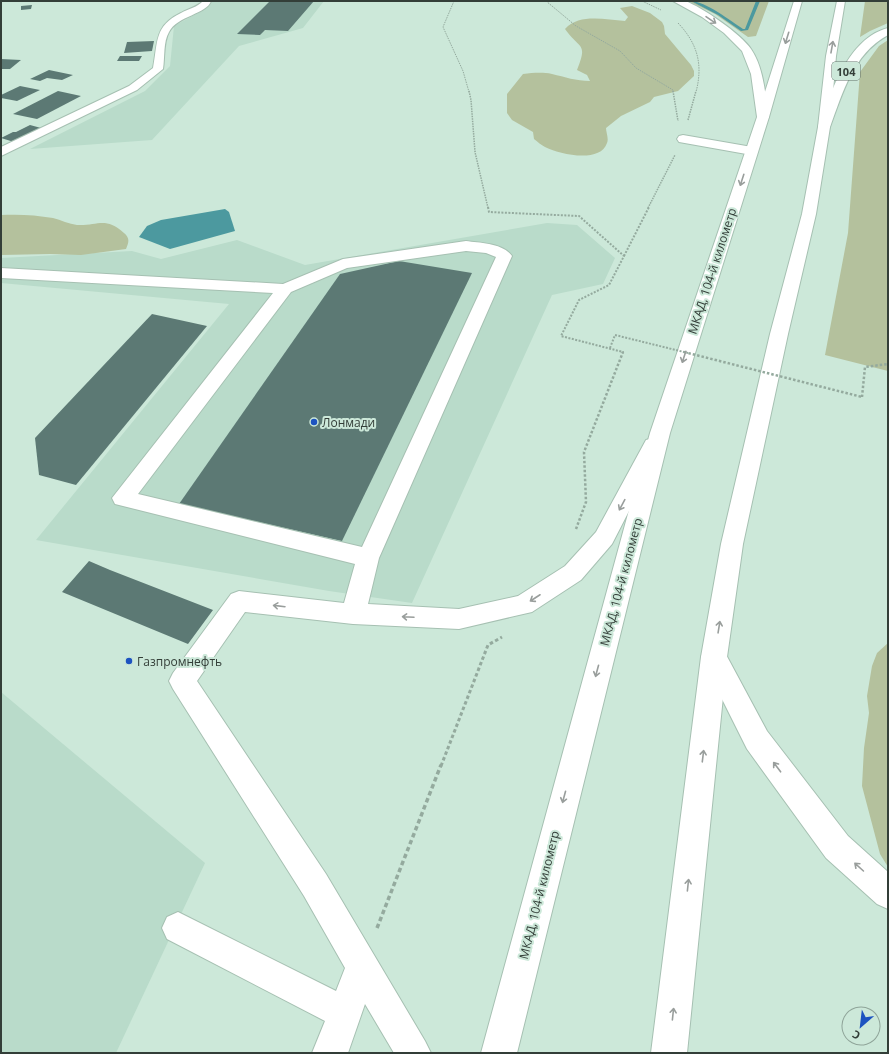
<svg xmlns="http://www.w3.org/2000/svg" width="889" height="1054" font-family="'Open Sans',sans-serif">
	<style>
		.built { fill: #b9dbca }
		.green { fill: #b4c19d }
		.water { fill: #4c999f }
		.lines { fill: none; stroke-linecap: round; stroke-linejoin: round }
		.stream { fill: #4c999f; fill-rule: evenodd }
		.building { fill: #5c7974 }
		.minor-casing { stroke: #a6c0b2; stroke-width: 2 }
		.major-casing { stroke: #a6c0b2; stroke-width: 2 }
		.highway-casing { stroke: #a6c0b2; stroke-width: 2 }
		.path-far5 { stroke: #94aa9e; stroke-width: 1; stroke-dasharray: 1.5 1; stroke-linecap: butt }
		.path-far4 { stroke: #94aa9e; stroke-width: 1.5; stroke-dasharray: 1.5 1; stroke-linecap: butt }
		.path-far3 { stroke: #94aa9e; stroke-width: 2; stroke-dasharray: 2 1.5; stroke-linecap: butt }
		.path-far2 { stroke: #94aa9e; stroke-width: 2.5; stroke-dasharray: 2.5 2; stroke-linecap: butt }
		.path-far1 { stroke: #94aa9e; stroke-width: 3; stroke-dasharray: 3.5 2.5; stroke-linecap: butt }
		.path { stroke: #94aa9e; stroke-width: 3.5; stroke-dasharray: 4.5 3; stroke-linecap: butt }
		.minor { fill: #fff; fill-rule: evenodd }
		.major { fill: #fff; fill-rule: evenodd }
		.highway { fill: #fff; fill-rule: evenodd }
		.path-bridge-far1 { stroke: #94aa9e; stroke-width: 2; stroke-dasharray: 2 1.5; stroke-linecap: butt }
		.path-bridge { stroke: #94aa9e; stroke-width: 2.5; stroke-dasharray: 2.5 2; stroke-linecap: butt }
		.oneway { stroke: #999e9c }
		.poi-dot { fill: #1d53c0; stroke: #cce8d9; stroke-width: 1.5 }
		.labels { text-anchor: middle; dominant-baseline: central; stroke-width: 4; stroke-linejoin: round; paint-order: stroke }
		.shield { fill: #cce8d9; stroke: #617168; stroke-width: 1 }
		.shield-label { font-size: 11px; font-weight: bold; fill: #333e38 }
		.street-label { font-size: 12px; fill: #333e38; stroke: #cce8d9 }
		.poi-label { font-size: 12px; fill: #333e38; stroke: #cce8d9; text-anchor: start }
	</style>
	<rect width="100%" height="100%" fill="#cce8d9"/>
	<g class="built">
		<polygon points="211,1 324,1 303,28 239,46 152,140 30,149 145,91 170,66 174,26 207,8"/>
		<polygon points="547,223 577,225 615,258 603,284 552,295 412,603 329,591 36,540 229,304 1,283 1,258 132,251 161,259 237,240 305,265"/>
		<polygon points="1,692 205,863 116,1053 1,1053"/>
	</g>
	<g class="green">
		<polygon points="688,1 769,1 756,36 748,37 715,14"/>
		<polygon points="865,1 888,1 888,23 870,31 860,37"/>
		<path d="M632,6l18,7 12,9 2,4 1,8 26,31 3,6v5l-16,15 -24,6 -4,5 -29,14 -15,12c0,4 3,11 1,15 -7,21 -48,11 -62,4 -4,-2 -7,-5 -11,-8l-1,-7 -21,-12 -5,-7v-19l16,-20c10,-1 19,-2 29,0 13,3 24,7 38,7l-3,-6 -10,-5c11,-28 3,-20 -12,-41 15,-16 40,-9 60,-8l3,-4 -8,-9z"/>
		<polygon points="888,40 888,371 825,355 848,233 860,72 879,46"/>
		<path d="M1,215c18,-1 35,0 52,3 8,2 16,6 24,7 21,1 28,-9 47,8 6,5 5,9 2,16l-45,6 -31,-1 -49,1z"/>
		<polygon points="888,643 888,867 880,854 862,786 864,748 869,713 867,696 872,666 877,653"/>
	</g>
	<polygon class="water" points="225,209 229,212 235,231 170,249 139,237 147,226 161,220"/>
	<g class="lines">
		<path class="stream" d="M691,1c14,0 40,20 52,28h2l11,-28h4l-12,29 -7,1 -23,-16z"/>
	</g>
	<g class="building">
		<polygon points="270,1 314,1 288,31 265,30 260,35 237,34"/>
		<polygon points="32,5 31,9 21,10 21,6"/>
		<polygon points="154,41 152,51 124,53 127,42"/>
		<polygon points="120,56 142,56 139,61 117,61"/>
		<polygon points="1,59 21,60 10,69 1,69"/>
		<polygon points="49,70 73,75 62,80 47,78 40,81 30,79"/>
		<polygon points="20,86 40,90 17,101 1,98 1,95"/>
		<polygon points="58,91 81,96 37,119 13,114"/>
		<polygon points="30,125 41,128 14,142 1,138 13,132 16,132"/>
		<polygon points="399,261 472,273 342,541 179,504 340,274"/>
		<polygon points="152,314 207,326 76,485 39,475 35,438"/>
		<polygon points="89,561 110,570 213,610 188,644 62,592"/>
	</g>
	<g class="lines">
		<g class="minor-casing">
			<g id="minor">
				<path d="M203,1h8c-4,13 -34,15 -42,31 -6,10 -4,25 -6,37l-26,21 -136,66v-9l128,-61 24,-18c5,-26 1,-42 28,-55 7,-4 17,-6 22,-12z"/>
				<polygon points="683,135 752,147 756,148 758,151 756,154 752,155 679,142 677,139 679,136"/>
				<path d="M466,241c14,2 37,2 46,15l-133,302 -11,46 91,5 59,-13 47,-30 31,-34 50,-92 7,-2 7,2 3,5 -51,99 -31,36 -49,32 -73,17 -106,-5 -108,-12 -48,69 129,193 99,167 6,12h-37l-29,-49 -17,49h-36l13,-32 -158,-82 -5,-11 5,-11 11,-5 158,79 9,-23 -41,-72 -131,-207 -4,-8 4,-8 58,-79 8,-3 105,12 11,-39 -240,-60 -3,-6 161,-205 -272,-15v-10l282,16 60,-25zM466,251l20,2 10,4 -134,290 -224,-53 153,-202 56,-24z"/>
				<polygon points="714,646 723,649 767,731 848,836 888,872 888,909 877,904 826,858 747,749 701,657 705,649"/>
			</g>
		</g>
		<g class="major-casing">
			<g id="major">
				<path d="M673,1c3,0 8,-1 12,0 17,6 56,33 66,48 13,19 14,46 18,68l-2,3h-8l-2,-3 -6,-43 -9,-23 -18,-18 -22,-16z"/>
				<path d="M888,28v7c-35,19 -45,57 -58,92l-2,3h-8l-2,-3c13,-34 30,-89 70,-99z"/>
			</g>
		</g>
		<g class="highway-casing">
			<g id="highway">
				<polygon points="794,1 802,1 769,117 670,433 517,1053 481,1053 650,433 757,117"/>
				<polygon points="837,1 845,1 836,56 830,127 816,214 788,334 743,544 727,657 687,1053 651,1053 701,657 721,544 770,334 802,214 818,127 826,56"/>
			</g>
		</g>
		<g class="path-far5">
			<polyline points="454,1 443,27 463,71 469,92"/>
			<polyline points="546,1 576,26 620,51 636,68 673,90 673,92"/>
			<polyline points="642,1 661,10"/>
			<path d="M678,23c20,21 25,42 18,69"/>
		</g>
		<g class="path-far4">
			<polyline points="469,91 471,100 475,152 488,208"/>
			<polyline points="673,91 678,121"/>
			<polyline points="688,120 696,91"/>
			<polyline points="648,208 675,155"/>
		</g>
		<g class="path-far3">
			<polyline points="488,207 489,212 579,216 624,256 609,285 579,300 561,336 623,352 622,353"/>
			<polyline points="624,256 649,207"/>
			<polyline points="610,348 615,335"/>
		</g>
		<g class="path-far2">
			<polyline points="862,397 865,367 888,364"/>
			<polyline points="576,529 586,502 584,452 623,352"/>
		</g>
		<polyline class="path-far1" points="441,766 488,645 502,637"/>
		<polyline class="path" points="377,928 441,765"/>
		<use href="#minor" class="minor"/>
		<use href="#major" class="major"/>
		<use href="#highway" class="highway"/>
		<polyline class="path-bridge-far1" points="615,335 688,353"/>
		<polyline class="path-bridge" points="684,352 862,397"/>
	</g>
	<defs><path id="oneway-shaft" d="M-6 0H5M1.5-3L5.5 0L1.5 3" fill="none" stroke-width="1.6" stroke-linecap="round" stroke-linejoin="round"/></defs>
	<g class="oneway">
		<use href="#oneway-shaft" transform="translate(711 20) rotate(34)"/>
		<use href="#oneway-shaft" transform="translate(787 38) rotate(107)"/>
		<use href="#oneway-shaft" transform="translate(832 47) rotate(-80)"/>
		<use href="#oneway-shaft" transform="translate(742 180) rotate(108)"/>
		<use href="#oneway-shaft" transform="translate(684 357) rotate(108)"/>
		<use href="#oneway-shaft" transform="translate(622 505) rotate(118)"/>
		<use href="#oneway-shaft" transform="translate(535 598) rotate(147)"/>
		<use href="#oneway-shaft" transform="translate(279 606) rotate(-173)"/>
		<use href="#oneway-shaft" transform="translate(408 617) rotate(-177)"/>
		<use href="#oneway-shaft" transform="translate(719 627) rotate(-81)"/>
		<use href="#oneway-shaft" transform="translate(597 671) rotate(105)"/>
		<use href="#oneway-shaft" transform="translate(703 756) rotate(-83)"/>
		<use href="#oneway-shaft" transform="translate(777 767) rotate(-127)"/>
		<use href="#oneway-shaft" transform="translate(564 797) rotate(105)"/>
		<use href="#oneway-shaft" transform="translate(859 867) rotate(-138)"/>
		<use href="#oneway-shaft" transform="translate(688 885) rotate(-84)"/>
		<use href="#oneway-shaft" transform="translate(673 1014) rotate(-84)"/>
	</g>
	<g class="poi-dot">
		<circle cx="314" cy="422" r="4"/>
		<circle cx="129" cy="661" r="4"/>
	</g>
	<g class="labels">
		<rect class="shield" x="832" y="62" width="28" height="18" rx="3"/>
		<g class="shield-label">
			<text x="846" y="71">104</text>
		</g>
		<g class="street-label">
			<text transform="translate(712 271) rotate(-72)">МКАД, 104-й километр</text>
			<text transform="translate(621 582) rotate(-75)">МКАД, 104-й километр</text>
			<text transform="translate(539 895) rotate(-76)">МКАД, 104-й километр</text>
		</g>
		<g class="poi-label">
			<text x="322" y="422">Лонмади</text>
			<text x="137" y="661">Газпромнефть</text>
		</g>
	</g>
	<rect width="889" height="1054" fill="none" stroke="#333e38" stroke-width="4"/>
	<g transform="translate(861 1026) rotate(208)"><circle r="19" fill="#cce8d9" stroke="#8fa499"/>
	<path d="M0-3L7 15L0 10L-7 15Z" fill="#1d53c0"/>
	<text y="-6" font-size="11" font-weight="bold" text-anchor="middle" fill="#333e38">С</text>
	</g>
</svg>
